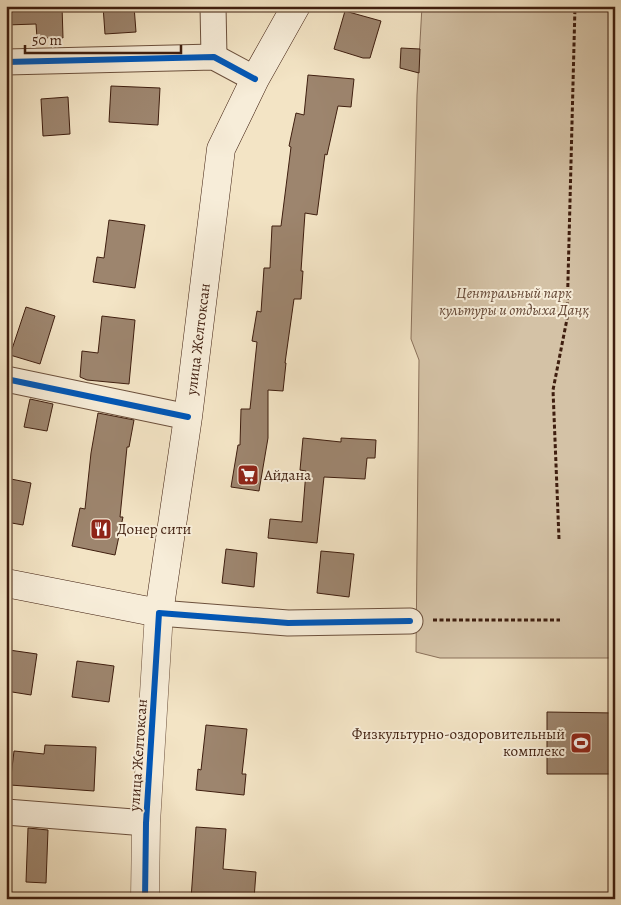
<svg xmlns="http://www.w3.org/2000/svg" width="621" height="905" font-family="Alegreya,serif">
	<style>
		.green { fill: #d4c2a6; stroke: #8a705a }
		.building { fill: #9d856e; stroke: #3f1e0f }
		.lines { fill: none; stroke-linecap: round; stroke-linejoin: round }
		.minor-casing { stroke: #6c503c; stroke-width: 27 }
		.tertiary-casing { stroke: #6c503c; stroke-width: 29 }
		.secondary-casing { stroke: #3f1e0f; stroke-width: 29 }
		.path { stroke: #3f1e0f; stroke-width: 3; stroke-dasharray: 4 2.5; stroke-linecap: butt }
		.minor { stroke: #f7edd9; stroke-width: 25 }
		.tertiary { stroke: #f7edd9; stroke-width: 28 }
		.secondary { stroke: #f7edd9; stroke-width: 28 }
		.cycleway-casing { stroke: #f7edd9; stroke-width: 9 }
		.cycleway { stroke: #0057b8; stroke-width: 6 }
		.labels { text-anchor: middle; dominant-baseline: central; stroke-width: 4; stroke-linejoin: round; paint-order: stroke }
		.park-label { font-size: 15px; font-style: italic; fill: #644735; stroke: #f7edd9 }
		.street-label { font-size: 15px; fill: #3f1e0f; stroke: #f7edd9 }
		.poi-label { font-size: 15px; fill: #3f1e0f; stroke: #f7edd9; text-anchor: start }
	</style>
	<rect width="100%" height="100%" fill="#f3e4c5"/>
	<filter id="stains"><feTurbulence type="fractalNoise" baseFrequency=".004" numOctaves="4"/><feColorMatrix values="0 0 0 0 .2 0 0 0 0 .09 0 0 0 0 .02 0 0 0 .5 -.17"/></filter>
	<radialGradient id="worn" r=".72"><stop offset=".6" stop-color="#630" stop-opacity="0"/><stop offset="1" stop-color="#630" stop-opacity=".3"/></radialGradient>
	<polygon class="green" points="422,6 615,6 615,658 440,658 416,652 419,360 411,339 417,95"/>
	<g class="building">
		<polygon points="6,6 62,6 63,38 37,38 36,24 6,25"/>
		<polygon points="103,6 134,6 136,32 105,34"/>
		<polygon points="345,11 381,21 370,58 363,58 334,49"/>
		<polygon points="401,48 420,49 419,73 400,68"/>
		<polygon points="308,75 354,79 351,107 338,106 327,155 325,154 317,215 305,213 301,271 303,271 301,299 294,299 285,363 286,363 283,391 268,390 268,438 259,491 231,487 238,445 240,445 241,409 250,409 257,342 252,341 257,311 261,312 264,268 270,268 272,226 281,226 291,147 289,146 296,113 304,115"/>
		<polygon points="111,86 160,88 158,125 109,122"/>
		<polygon points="68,97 70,134 43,136 41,99"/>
		<polygon points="109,220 145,225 135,288 93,282 97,257 104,258"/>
		<polygon points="26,307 55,316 40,364 10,355"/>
		<polygon points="102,316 135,320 129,384 87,380 80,377 82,351 98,353"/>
		<polygon points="30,399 53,404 47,431 24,427"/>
		<polygon points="98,413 134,420 129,447 127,447 120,517 123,517 115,555 72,546 80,508 85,509 91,453"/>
		<polygon points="303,438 341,442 341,438 376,440 375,458 367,458 365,479 324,477 317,543 268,538 270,519 302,522 306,471 300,470"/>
		<polygon points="6,478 31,483 23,525 6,522"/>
		<polygon points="226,549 257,553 254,587 222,583"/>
		<polygon points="321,551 354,554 349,597 317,593"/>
		<polygon points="9,650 37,654 31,695 6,691 6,669"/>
		<polygon points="77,661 114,666 109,702 72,697"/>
		<polygon points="547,712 615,713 615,774 547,774"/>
		<polygon points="206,725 247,729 242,774 246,774 244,795 196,790 198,769 201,770"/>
		<polygon points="45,745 96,747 94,791 10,785 14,751 44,754"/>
		<polygon points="196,827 226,829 223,869 256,872 254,899 191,899"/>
		<polygon points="28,828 48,830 46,883 26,882"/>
	</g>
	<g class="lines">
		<g class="minor-casing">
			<g id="minor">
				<polyline points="213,6 214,57"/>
				<polyline points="6,62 214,57 255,79"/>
				<polyline points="6,379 188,417"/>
				<polyline points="159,613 288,623 410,621"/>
				<polyline points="6,812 146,823"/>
			</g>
		</g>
		<g class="tertiary-casing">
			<polyline id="tertiary" points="145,899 146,823 159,613"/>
		</g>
		<g class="secondary-casing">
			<polyline id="secondary" points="6,583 159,613 188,417 221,149 255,79 296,6"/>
		</g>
		<g class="path">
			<polyline points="559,539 553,390 567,319 575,6"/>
			<polyline points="433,620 560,620"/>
		</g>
		<use href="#minor" class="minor"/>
		<use href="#tertiary" class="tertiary"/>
		<use href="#secondary" class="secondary"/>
		<g class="cycleway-casing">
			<g id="cycleway">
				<polyline points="6,62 214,57 255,79"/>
				<polyline points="6,379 188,417"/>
				<polyline points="145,899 146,823 159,613 288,623 410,621"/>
			</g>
		</g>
		<use href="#cycleway" class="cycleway"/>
	</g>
	<defs>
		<g id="supermarket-square" transform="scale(1.125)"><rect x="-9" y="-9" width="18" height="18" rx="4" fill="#8f2418" stroke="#f7edd9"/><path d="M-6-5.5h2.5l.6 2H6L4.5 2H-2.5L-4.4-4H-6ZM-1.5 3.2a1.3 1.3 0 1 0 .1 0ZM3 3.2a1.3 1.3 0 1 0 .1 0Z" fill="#fff"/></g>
		<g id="restaurant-square" transform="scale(1.125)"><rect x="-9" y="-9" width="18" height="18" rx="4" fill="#8f2418" stroke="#f7edd9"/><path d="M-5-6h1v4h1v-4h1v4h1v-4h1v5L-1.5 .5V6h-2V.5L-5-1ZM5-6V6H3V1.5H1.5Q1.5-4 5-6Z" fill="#fff"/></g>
		<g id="stadium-square" transform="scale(1.125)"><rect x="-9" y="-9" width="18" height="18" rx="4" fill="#8f2418" stroke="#f7edd9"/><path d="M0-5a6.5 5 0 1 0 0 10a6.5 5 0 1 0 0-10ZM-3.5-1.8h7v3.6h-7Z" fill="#fff"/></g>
	</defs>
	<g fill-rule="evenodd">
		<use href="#supermarket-square" x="248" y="475"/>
		<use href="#restaurant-square" x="101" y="529"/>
		<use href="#stadium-square" x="581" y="743"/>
	</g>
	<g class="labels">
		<g class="park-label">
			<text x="514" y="293">Центральный парк<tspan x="514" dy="17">культуры и отдыха Даңқ</tspan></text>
		</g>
		<g class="street-label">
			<text transform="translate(198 339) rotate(-83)">улица Желтоксан</text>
			<text transform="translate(138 755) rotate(-86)">улица Желтоксан</text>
		</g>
		<g class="poi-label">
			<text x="264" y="475">Айдана</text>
			<text x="117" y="529">Донер сити</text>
			<text x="565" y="734" text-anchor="end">Физкультурно-оздоровительный<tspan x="565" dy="17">комплекс</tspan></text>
		</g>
	</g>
	<rect width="621" height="905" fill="none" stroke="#f3e4c5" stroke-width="25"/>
	<rect x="8" y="8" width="606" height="890" fill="none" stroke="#3f1e0f" stroke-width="2.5"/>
	<rect x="12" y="12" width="596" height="880" fill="none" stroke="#3f1e0f"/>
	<path d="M25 45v8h156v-8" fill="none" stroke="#3f1e0f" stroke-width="2.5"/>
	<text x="32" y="45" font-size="15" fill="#3f1e0f" stroke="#f7edd9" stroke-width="4" paint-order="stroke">50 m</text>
	<rect width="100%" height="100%" filter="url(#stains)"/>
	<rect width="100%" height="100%" fill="url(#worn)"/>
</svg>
